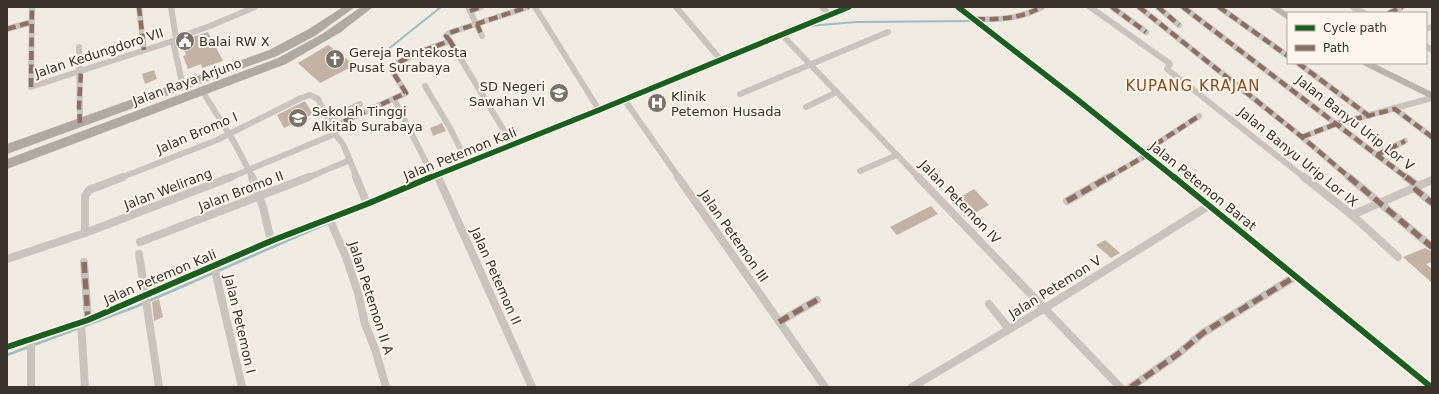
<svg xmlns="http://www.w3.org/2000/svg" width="1439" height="394" font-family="'DejaVu Sans',sans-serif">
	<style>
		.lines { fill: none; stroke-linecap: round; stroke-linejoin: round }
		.stream-far1 { stroke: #9ebcc1; stroke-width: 2 }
		.stream { stroke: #9ebcc1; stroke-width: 2.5 }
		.building { fill: #c3b2a4 }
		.street-far1 { stroke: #c8c3bc; stroke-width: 6 }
		.street { stroke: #c8c3bc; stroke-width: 8 }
		.secondary { fill: #b9b3ac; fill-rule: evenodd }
		.highway { fill: #aeaaa2; fill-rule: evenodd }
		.quiet-far1 { stroke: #8d6e63; stroke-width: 4.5; stroke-dasharray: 9 4.5; stroke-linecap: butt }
		.quiet { stroke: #8d6e63; stroke-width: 5.5; stroke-dasharray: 11 5.5; stroke-linecap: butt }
		.cycleway-far1-casing { stroke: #fbf6eb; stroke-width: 8 }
		.cycleway-casing { stroke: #fbf6eb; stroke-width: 9 }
		.cycleway-far1 { stroke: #1b5e20; stroke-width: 5.5 }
		.cycleway { stroke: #1b5e20; stroke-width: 6 }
		.labels { text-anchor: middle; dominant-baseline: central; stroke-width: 4; stroke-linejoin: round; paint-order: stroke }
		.poi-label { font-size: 13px; fill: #3a3129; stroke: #fbf6eb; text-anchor: start }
		.street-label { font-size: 13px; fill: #3a3129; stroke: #fbf6eb }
		.quarter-label { font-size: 15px; letter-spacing: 1px; fill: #8d491e; stroke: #fbf6eb }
	</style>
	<rect width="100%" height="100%" fill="#efebe3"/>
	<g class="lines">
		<g class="stream-far1">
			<polyline points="809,26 856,22 973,21"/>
			<polyline points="377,58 441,7"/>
		</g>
		<polyline class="stream" points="7,355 135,307 328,223"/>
	</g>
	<g class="building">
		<polygon points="208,32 223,61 202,68 201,64 188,69 183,56 186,55 181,41"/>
		<polygon points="328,45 355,65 320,83 298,63"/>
		<polygon points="154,70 157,79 145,84 142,74"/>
		<polygon points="655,95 665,108 658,111 648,98"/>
		<polygon points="305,101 313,114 284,128 277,115"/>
		<polygon points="442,123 446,131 433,136 430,128"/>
		<polygon points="974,189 989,205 966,218 952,202"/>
		<polygon points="931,206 938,214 897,235 890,227"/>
		<polygon points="1105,240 1120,253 1111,258 1096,245"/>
		<polygon points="1425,248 1432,252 1432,262 1426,264 1432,269 1432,283 1403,257"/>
		<polygon points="159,299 163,317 154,321 152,302"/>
	</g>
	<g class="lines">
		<g class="street-far1">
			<polyline points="32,7 31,87 173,41"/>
			<polyline points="139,7 144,50"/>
			<polyline points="171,7 176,38 175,40"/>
			<polyline points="468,7 482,36"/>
			<polyline points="535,7 599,110"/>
			<polyline points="676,7 720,59"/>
			<polyline points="822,7 830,15"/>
			<polyline points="958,7 1078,100 1175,178"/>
			<polyline points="1090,7 1169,63 1170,64 1167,69 1305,178"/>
			<polyline points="1112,7 1146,32"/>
			<polyline points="1139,7 1302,137 1350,178"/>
			<polyline points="1158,7 1179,25"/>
			<polyline points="1183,7 1407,178"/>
			<polyline points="1219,7 1288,56"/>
			<polyline points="1353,7 1364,13"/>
			<polyline points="470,11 481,7"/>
			<polyline points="1389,13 1402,7"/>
			<path d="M974,19c24,1 46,0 68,-12"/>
			<polyline points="7,29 32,22"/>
			<polyline points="1426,29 1432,27"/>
			<polyline points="782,35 919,178"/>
			<polyline points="176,38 210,26 255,7"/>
			<polyline points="173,41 183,87"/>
			<polyline points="450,41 512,144"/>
			<polyline points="1426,46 1432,50"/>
			<polyline points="79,47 80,123"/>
			<polyline points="1298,63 1369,116"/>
			<polyline points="425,86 450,128 467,162"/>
			<polyline points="203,92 234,142 253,178"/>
			<polyline points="740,94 888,32"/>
			<polyline points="394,99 433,176"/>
			<polyline points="624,99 679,178"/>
			<polyline points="806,107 837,92"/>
			<polyline points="1395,109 1432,137"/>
			<polyline points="328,120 360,104"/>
			<polyline points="332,127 406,93 391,69 391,66 422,51 450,41 446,36 449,33 528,7"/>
			<polyline points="1302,137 1336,124 1432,98"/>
			<polyline points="1144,152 1199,116"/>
			<polyline points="1377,155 1405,141"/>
			<polyline points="860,171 897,155"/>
			<polyline points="437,174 439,178"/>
			<polyline points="120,178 217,140 301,98 310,95 318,99 335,134 343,144 357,178"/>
			<polyline points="229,178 335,134"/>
			<polyline points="307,178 350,160"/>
			<polyline points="429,178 599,110 849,7"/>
			<polyline points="1107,178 1147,155"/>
		</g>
		<g class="street">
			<polyline points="252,177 263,207 271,241"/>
			<polyline points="356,177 367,204"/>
			<polyline points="438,177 532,387"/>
			<polyline points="678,177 825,387"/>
			<polyline points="918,177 1120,387"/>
			<polyline points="1174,177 1431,387"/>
			<polyline points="1304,177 1352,215 1398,257"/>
			<polyline points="1349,177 1432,247"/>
			<polyline points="1406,177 1418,186"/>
			<polyline points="1414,188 1432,203"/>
			<polyline points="1067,201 1109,177"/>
			<polyline points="1352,215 1432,180"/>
			<polyline points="329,218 346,257 358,293 365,324 375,349 386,387"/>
			<polyline points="85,233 85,196 89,190 123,177"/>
			<polyline points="140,242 309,177"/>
			<polyline points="139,254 159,387"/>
			<polyline points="7,259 85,233 231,177"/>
			<polyline points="84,262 88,320"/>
			<polyline points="214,266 242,387"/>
			<polyline points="989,304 1009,329"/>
			<polyline points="81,322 85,387"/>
			<polyline points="779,322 817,300"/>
			<polyline points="31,340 31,387"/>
			<polyline points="7,347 88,320 271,241 367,204 431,177"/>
			<polyline points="912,387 1045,308 1210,205"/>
			<polyline points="1131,387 1178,354 1203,333 1296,276"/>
		</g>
		<g class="secondary">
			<polygon points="1269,7 1279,7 1288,13 1288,20"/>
			<polygon points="1362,63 1373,63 1432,92 1432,99 1363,65"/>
		</g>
		<g class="highway">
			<polygon points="343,7 355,7 315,36 277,56 7,154 7,144 269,50 307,30"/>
			<polygon points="361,7 373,7 341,32 286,64 7,169 7,159 278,58 322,34"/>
		</g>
		<g class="quiet-far1">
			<polyline points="139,7 144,50"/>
			<polyline points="1112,7 1146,32"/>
			<polyline points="1139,7 1302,137 1350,178"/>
			<polyline points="1158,7 1179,25"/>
			<polyline points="1183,7 1407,178"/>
			<polyline points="1219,7 1288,56"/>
			<polyline points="470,11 481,7"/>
			<polyline points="1389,13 1402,7"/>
			<path d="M976,19c24,1 45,-1 66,-12"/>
			<polyline points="477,24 482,36"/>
			<polyline points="7,29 32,22"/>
			<polyline points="450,41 460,58"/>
			<polyline points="1298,63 1369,116"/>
			<polyline points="31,87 32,7"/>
			<polyline points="80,123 79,107 81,71"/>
			<polyline points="332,127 406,93 391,69 391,66 422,51 450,41 446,36 449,33 528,7"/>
			<polyline points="1302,137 1336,124 1395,109 1432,137"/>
			<polyline points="1144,152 1199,116"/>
			<polyline points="1377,155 1405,141"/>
			<polyline points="1107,178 1147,155"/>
		</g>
		<g class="quiet">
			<polyline points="1349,177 1432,247"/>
			<polyline points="1406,177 1418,186"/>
			<polyline points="1414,188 1432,203"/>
			<polyline points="1067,201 1109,177"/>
			<polyline points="84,262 88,320"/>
			<polyline points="779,322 817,300"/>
			<polyline points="1131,387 1178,354 1203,333 1296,276"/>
		</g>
		<g class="cycleway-far1-casing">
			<g id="cycleway-far1">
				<polyline points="958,7 1078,100 1175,178"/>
				<polyline points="429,178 599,110 849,7"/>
			</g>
		</g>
		<g class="cycleway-casing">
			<g id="cycleway">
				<polyline points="1174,177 1431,387"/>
				<polyline points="7,347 88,320 271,241 367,204 431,177"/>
			</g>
		</g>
		<use href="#cycleway-far1" class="cycleway-far1"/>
		<use href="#cycleway" class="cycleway"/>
	</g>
	<defs>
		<g id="civic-disc" transform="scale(1)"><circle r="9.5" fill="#79726a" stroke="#fbf6eb"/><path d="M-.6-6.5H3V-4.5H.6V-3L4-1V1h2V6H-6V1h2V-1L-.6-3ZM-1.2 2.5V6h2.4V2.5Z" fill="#fff"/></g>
		<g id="church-disc" transform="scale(1)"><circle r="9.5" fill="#79726a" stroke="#fbf6eb"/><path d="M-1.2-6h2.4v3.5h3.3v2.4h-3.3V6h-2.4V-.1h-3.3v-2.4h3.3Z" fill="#fff"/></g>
		<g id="school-disc" transform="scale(1)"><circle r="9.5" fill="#79726a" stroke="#fbf6eb"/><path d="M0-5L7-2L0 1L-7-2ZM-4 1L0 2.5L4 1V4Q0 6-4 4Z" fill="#fff"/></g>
		<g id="hospital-disc" transform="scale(1)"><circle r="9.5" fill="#79726a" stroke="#fbf6eb"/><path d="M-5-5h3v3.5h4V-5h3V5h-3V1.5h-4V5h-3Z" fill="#fff"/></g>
		<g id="university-disc" transform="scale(1)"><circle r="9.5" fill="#79726a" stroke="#fbf6eb"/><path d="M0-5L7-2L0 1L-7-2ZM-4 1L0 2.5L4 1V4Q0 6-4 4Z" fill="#fff"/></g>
	</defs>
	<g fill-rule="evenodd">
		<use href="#civic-disc" x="185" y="41"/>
		<use href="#church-disc" x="335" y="59"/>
		<use href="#school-disc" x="559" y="93"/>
		<use href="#hospital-disc" x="657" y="103"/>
		<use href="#university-disc" x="298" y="118"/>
	</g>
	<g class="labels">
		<g class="poi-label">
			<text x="199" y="41">Balai RW X</text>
			<text x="349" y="52">Gereja Pantekosta<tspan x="349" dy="15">Pusat Surabaya</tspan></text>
			<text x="545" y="86" text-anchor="end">SD Negeri<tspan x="545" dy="15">Sawahan VI</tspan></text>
			<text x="671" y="96">Klinik<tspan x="671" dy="15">Petemon Husada</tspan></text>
			<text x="312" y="111">Sekolah Tinggi<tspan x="312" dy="15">Alkitab Surabaya</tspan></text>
		</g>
		<g class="street-label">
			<text transform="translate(99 53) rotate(-18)">Jalan Kedungdoro VII</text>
			<text transform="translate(187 82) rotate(-20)">Jalan Raya Arjuno</text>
			<text transform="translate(1355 123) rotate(38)">Jalan Banyu Urip Lor V</text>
			<text transform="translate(197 133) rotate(-23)">Jalan Bromo I</text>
			<text transform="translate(460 154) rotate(-22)">Jalan Petemon Kali</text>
			<text transform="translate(1298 157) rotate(39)">Jalan Banyu Urip Lor IX</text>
			<text transform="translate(1203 186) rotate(39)">Jalan Petemon Barat</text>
			<text transform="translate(168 189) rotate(-21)">Jalan Welirang</text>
			<text transform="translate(241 191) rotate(-21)">Jalan Bromo II</text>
			<text transform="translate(960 202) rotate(46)">Jalan Petemon IV</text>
			<text transform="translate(734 236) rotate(55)">Jalan Petemon III</text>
			<text transform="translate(496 276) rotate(66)">Jalan Petemon II</text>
			<text transform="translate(160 277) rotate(-23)">Jalan Petemon Kali</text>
			<text transform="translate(1055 287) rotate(-32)">Jalan Petemon V</text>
			<text transform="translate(371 298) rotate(72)">Jalan Petemon II A</text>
			<text transform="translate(240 324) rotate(77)">Jalan Petemon I</text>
		</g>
		<g class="quarter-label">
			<text x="1193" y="86">KUPANG KRAJAN</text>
		</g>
	</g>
	<rect width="1439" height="394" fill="none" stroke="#3a3129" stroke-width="16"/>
	<rect x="1287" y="12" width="140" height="52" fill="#fbf6eb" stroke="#aea79d"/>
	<rect x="1295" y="25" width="20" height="6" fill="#1b5e20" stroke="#aea79d"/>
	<text x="1323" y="32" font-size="12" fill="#3a3129">Cycle path</text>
	<rect x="1295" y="45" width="20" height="6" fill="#8d6e63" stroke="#aea79d"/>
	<text x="1323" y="52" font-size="12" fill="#3a3129">Path</text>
</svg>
